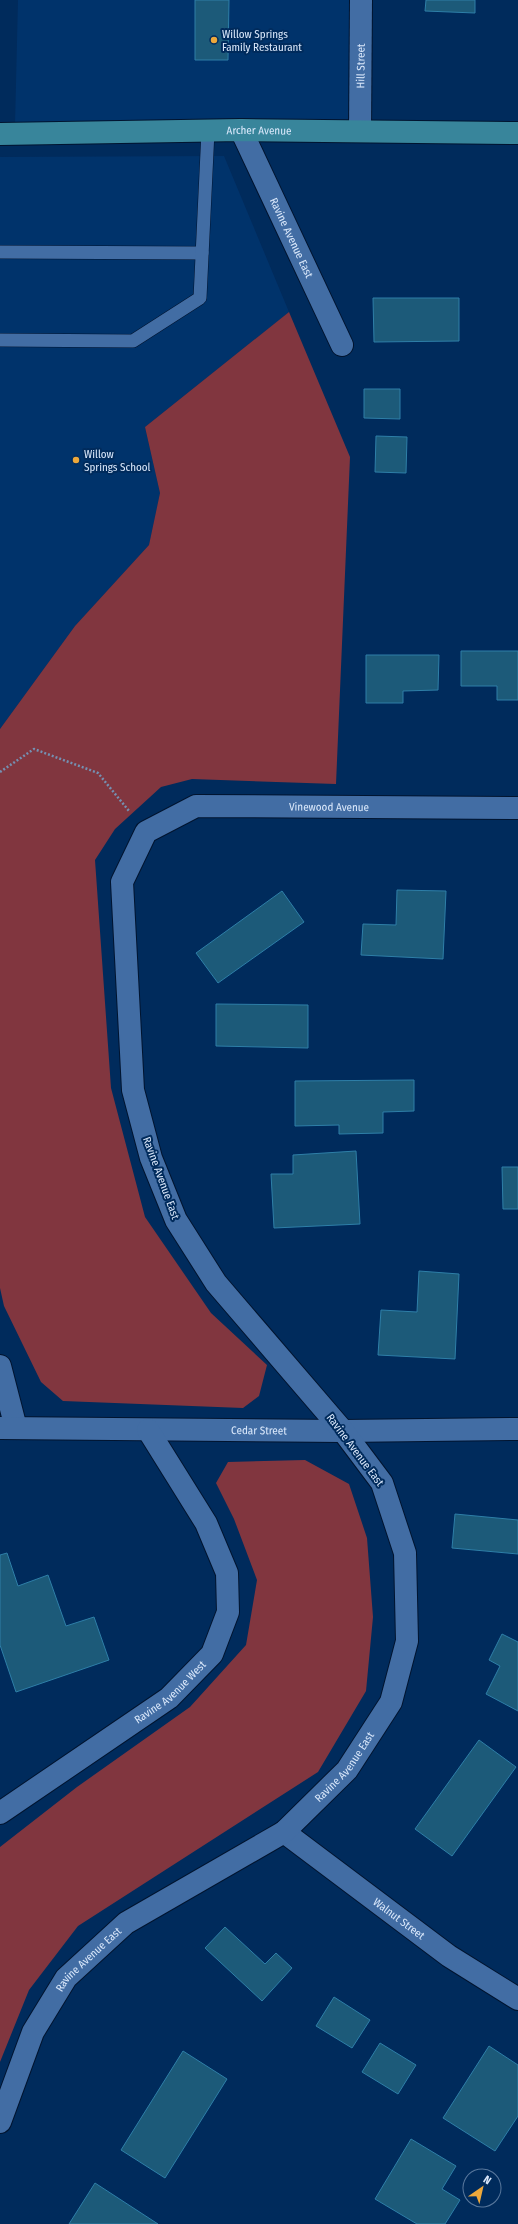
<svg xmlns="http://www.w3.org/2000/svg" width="518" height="2224" font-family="'Fira Sans Condensed',sans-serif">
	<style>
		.built { fill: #00336b }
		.green { fill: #81363f }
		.building { fill: #1c5a79; stroke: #2e7fa8 }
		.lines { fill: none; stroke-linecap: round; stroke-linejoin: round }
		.lane-casing { stroke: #01142f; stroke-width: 14 }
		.street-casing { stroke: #01142f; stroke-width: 24 }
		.primary-casing { stroke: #01142f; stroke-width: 24 }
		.path { stroke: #7590b1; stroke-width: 2.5; stroke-dasharray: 2 2; stroke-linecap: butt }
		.lane { stroke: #426da4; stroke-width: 13 }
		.street { stroke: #426da4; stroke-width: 22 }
		.primary { stroke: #38859b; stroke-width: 22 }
		.poi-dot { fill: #eda83b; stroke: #002b5c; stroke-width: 1.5 }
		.labels { text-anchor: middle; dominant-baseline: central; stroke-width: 4; stroke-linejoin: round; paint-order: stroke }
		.poi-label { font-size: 11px; fill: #dae8fb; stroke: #002b5c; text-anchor: start }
		.street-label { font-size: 11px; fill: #dae8fb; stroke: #002b5c }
	</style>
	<rect width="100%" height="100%" fill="#002b5c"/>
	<g class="built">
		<polygon points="18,0 360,0 363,124 15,125"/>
		<polygon points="224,156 289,312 145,427 160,493 149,545 75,626 0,729 0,157"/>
	</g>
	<g class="green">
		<polygon points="289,312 350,457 336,784 192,779 161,787 115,829 95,860 111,1088 145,1217 211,1313 267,1365 259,1396 243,1408 63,1401 41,1382 4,1306 0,1288 0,729 75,626 149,545 160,493 145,427"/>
		<polygon points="305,1460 349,1484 367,1538 373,1617 366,1691 318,1772 78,1926 29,1990 0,2062 0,1847 77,1787 190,1707 246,1645 257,1580 234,1519 216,1483 228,1462"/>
	</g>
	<g class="building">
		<polygon points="195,0 229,0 228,60 195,60"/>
		<polygon points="426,0 475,0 475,13 425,11"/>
		<polygon points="373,298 459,298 459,341 374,342"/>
		<polygon points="364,389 400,389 400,419 364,418"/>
		<polygon points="376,436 407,437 406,473 375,472"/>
		<polygon points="461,651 518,651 518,700 497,700 497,686 461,686"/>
		<polygon points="366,655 439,655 438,690 403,691 403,703 366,703"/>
		<polygon points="397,890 446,891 443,959 361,955 363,924 396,925"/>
		<polygon points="282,891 304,922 218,983 196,953"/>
		<polygon points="216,1004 308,1005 308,1048 216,1046"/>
		<polygon points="414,1080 414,1111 383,1112 383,1133 339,1134 339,1125 295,1126 295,1081"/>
		<polygon points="356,1151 360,1224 274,1228 271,1174 293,1174 293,1155"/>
		<polygon points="502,1167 518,1167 518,1209 503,1209"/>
		<polygon points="419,1271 459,1274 455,1359 378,1355 381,1310 417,1312"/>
		<polygon points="455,1514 518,1520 518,1554 452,1548"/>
		<polygon points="7,1553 18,1586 48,1575 66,1626 94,1617 109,1660 16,1692 0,1645 0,1555"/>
		<polygon points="502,1634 518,1642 518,1711 486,1694 500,1666 489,1660"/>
		<polygon points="479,1740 516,1767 452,1856 415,1829"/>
		<polygon points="225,1927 265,1964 276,1953 292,1968 262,2001 205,1948"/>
		<polygon points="334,1997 370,2020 352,2048 316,2026"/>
		<polygon points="380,2043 416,2065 398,2094 362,2072"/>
		<polygon points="489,2046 518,2065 518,2116 495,2151 443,2118"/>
		<polygon points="183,2051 227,2079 165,2178 121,2150"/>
		<polygon points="411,2139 456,2166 442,2189 460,2200 445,2224 417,2224 375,2199"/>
		<polygon points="95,2183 158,2224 69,2224"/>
	</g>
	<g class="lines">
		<g class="lane-casing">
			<g id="lane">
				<polyline points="0,252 202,253"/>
				<polyline points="0,340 133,341 200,298 208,131"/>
			</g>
		</g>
		<g class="street-casing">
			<g id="street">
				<path id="s1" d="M241,130l101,215"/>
				<path id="s2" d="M360,131l1,-131"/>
				<polyline points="0,1366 16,1428"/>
				<path id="s3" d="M0,1428l343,3 175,-2"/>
				<path id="s4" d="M0,1813l169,-115 43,-44 16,-42 -1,-39 -21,-50 -58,-93"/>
				<path id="s5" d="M284,1832l165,124 69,43"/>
				<path id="s6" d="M0,2122l33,-90 33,-54 60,-55 158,-91 63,-62 44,-68 16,-61 -2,-88 -23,-70 -39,-52 -127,-148 -40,-63 -25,-62 -18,-68 -11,-208 24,-50 50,-26 322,2"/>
			</g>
		</g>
		<g class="primary-casing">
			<g id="primary">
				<path id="s7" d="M0,134l241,-4 277,3"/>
			</g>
		</g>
		<polyline class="path" points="0,772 34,749 98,773 129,811"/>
		<use href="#lane" class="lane"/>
		<use href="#street" class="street"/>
		<use href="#primary" class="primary"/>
	</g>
	<g class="poi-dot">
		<circle cx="214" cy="40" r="4"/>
		<circle cx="76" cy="460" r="4"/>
	</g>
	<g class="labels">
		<g class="poi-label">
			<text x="222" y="34">Willow Springs<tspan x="222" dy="13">Family Restaurant</tspan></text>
			<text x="84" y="454">Willow<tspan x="84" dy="13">Springs School</tspan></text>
		</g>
		<g class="street-label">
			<text stroke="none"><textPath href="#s2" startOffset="65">Hill Street</textPath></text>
			<text stroke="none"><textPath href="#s7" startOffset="259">Archer Avenue</textPath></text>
			<text stroke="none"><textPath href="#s1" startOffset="119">Ravine Avenue East</textPath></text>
			<text stroke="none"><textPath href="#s6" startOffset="1742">Vinewood Avenue</textPath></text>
			<text transform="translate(161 1178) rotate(70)">Ravine Avenue East</text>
			<text stroke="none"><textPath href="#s3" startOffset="259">Cedar Street</textPath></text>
			<text transform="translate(355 1450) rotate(53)">Ravine Avenue East</text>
			<text stroke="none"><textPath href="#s4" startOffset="209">Ravine Avenue West</textPath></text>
			<text stroke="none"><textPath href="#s6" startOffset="512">Ravine Avenue East</textPath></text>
			<text stroke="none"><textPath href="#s5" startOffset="144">Walnut Street</textPath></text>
			<text stroke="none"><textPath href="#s6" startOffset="188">Ravine Avenue East</textPath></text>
		</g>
	</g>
	<g transform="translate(482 2188) rotate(34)"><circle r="19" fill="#002b5c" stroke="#57779c"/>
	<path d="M0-3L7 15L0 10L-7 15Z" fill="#eda83b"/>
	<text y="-6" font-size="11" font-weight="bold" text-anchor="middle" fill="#dae8fb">N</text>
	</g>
</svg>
